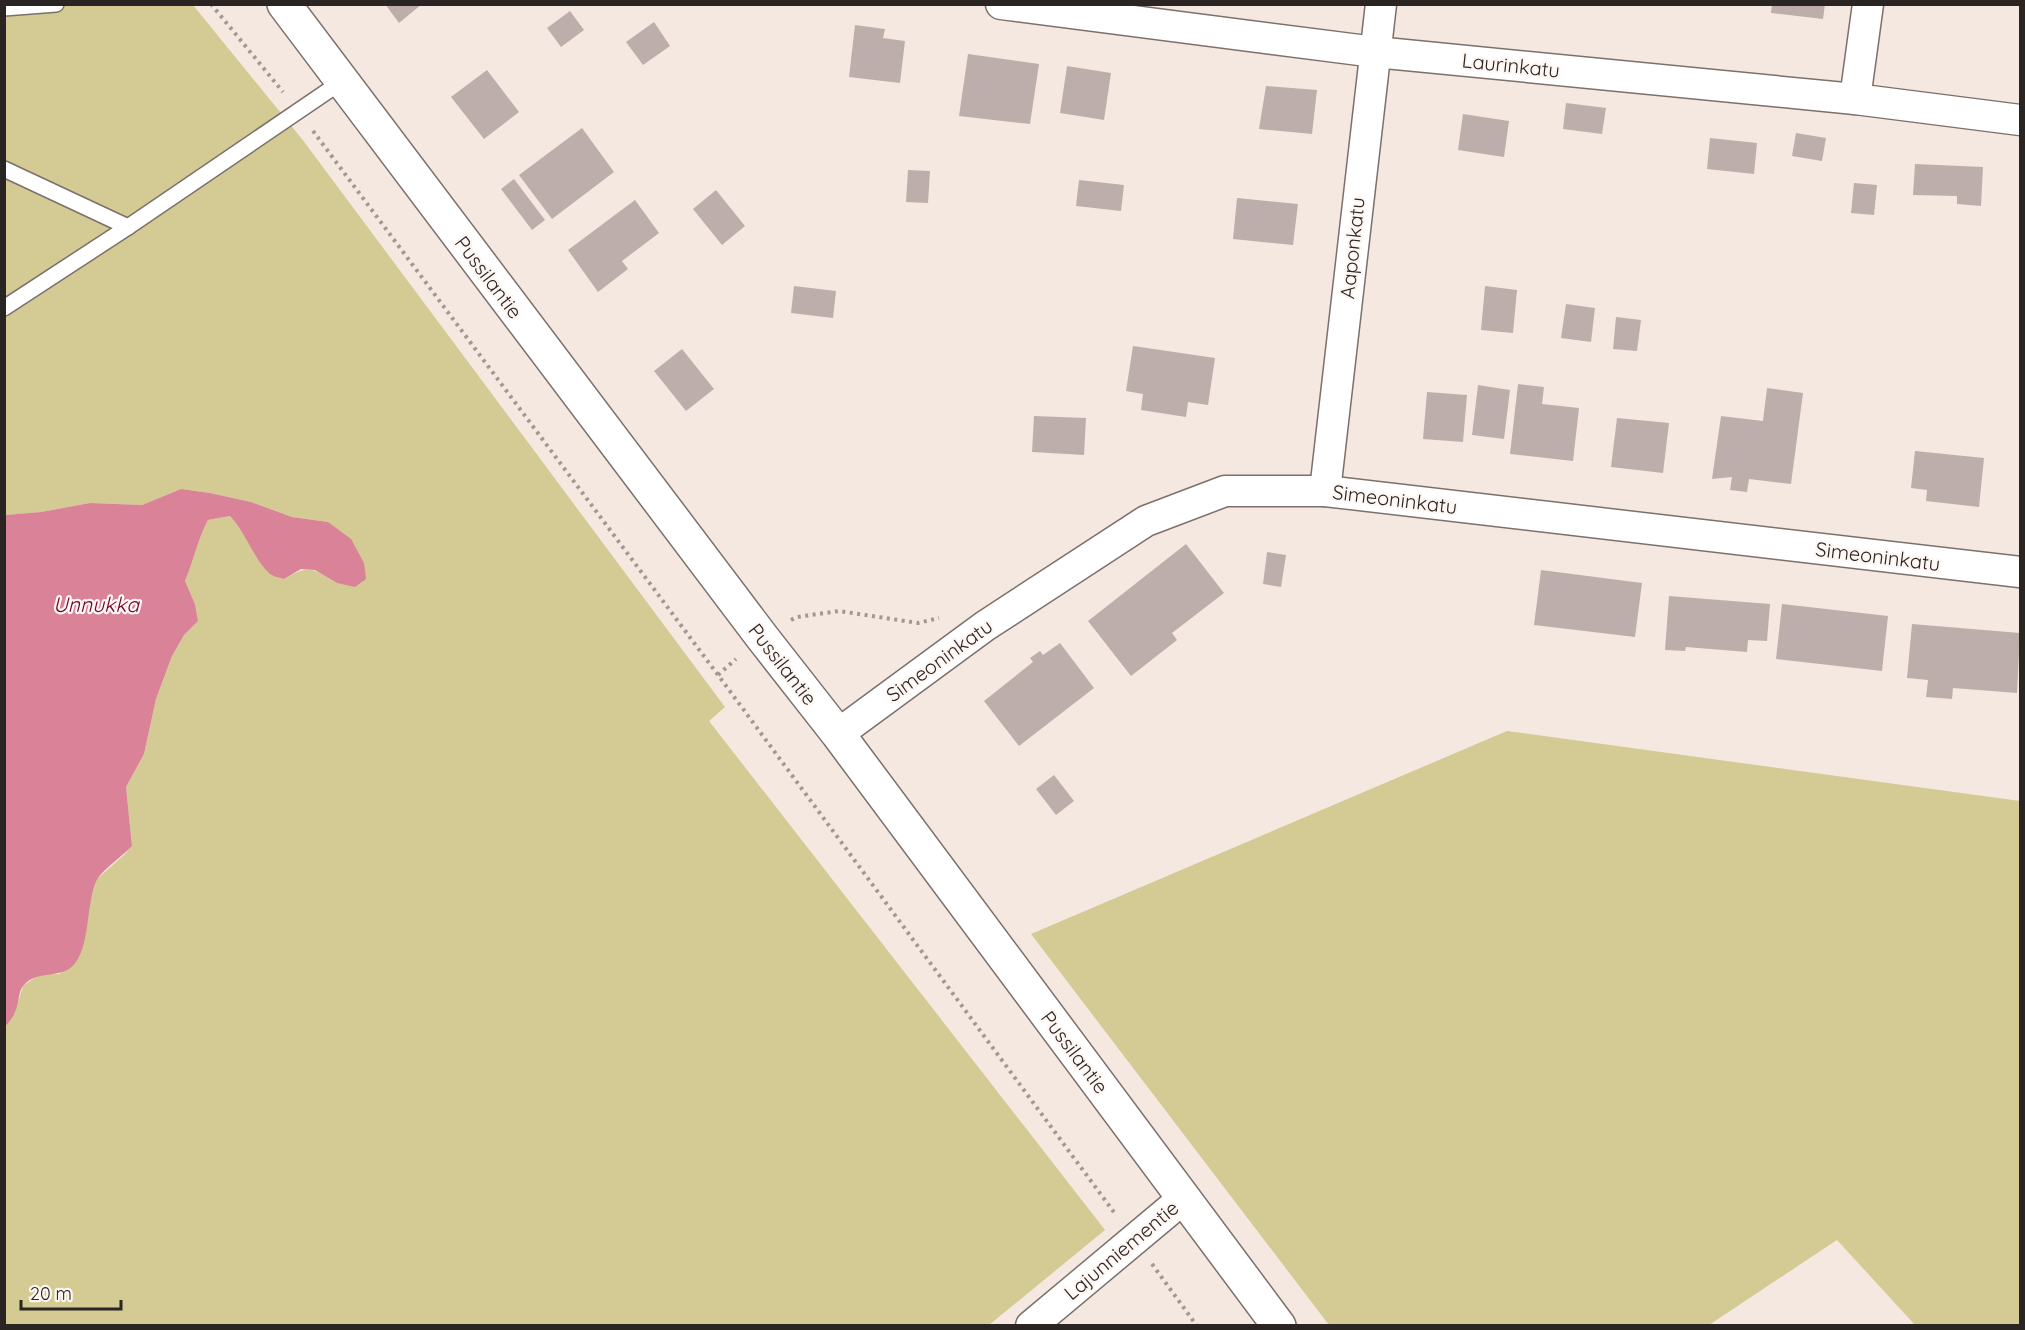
<svg xmlns="http://www.w3.org/2000/svg" width="2025" height="1330" font-family="Quicksand,sans-serif">
	<style>
		.green { fill: #d4ca93 }
		.water { fill: #da8297 }
		.building { fill: #bdaeac }
		.lines { fill: none; stroke-linecap: round; stroke-linejoin: round }
		.service-casing { stroke: #7b706a; stroke-width: 18 }
		.minor-casing { stroke: #7b706a; stroke-width: 33 }
		.tertiary-casing { stroke: #7b706a; stroke-width: 36 }
		.path { stroke: #a19892; stroke-width: 4; stroke-dasharray: 3 4.5; stroke-linecap: butt }
		.service { stroke: #fff; stroke-width: 15 }
		.minor { stroke: #fff; stroke-width: 30 }
		.tertiary { stroke: #fff; stroke-width: 33 }
		.labels { text-anchor: middle; dominant-baseline: central; stroke-width: 4.5; stroke-linejoin: round; paint-order: stroke }
		.street-label { font-size: 20px; fill: #2a2522; stroke: #fef6f2 }
		.water-label { font-size: 21px; font-style: italic; fill: #6d002f; stroke: #fef6f2 }
	</style>
	<rect width="100%" height="100%" fill="#f5e8e1"/>
	<g class="green">
		<path d="M5,5h188l109,134 423,568 -16,14 396,509 -116,95h-984v-298l10,-15 8,-26 17,-12h20l31,-76 6,-19 27,-24 8,-9 -6,-59 18,-33 12,-55 16,-43 12,-21 14,-14 -3,-17 -10,-23c9,-21 12,-40 23,-61l22,-4c16,17 24,44 40,57 3,3 9,5 14,6 27,-15 27,-11 53,4l-9,-61 -36,-5 -41,-15 -41,-9 -29,-4 -39,16 -52,-2 -49,9 -36,3z"/>
		<polygon points="1507,731 2020,801 2020,1325 1915,1325 1837,1240 1709,1325 1329,1325 1031,934"/>
	</g>
	<path class="water" d="M181,489l29,4 41,9 41,15 36,5 23,17 13,24 2,16 -11,8 -18,-4 -22,-13 -14,-1 -17,10c-5,-1 -11,-3 -14,-5 -16,-14 -24,-41 -40,-58l-22,4c-11,21 -14,40 -23,61l10,23 3,17 -14,14 -12,21 -16,43 -12,55 -18,33 6,59c-9,10 -32,25 -36,36 -10,24 -6,59 -20,80 -13,19 -38,6 -53,24 -5,6 -4,19 -8,26 -2,6 -7,11 -10,15v-512l36,-3 49,-9 52,2z"/>
	<g class="building">
		<polygon points="385,4 422,4 399,23"/>
		<polygon points="1772,4 1825,4 1823,19 1771,13"/>
		<polygon points="570,11 584,30 561,47 547,28"/>
		<polygon points="654,22 670,46 643,65 626,42"/>
		<polygon points="855,25 885,29 883,38 905,41 900,83 849,77"/>
		<polygon points="968,54 1039,64 1030,124 959,116"/>
		<polygon points="1067,66 1111,73 1104,120 1060,113"/>
		<polygon points="487,70 519,112 484,139 451,97"/>
		<polygon points="1266,86 1317,90 1312,134 1259,129"/>
		<polygon points="1566,103 1606,108 1602,134 1563,129"/>
		<polygon points="1463,114 1509,121 1504,157 1458,150"/>
		<polygon points="582,128 614,172 552,219 519,175"/>
		<polygon points="1796,133 1826,138 1822,161 1792,156"/>
		<polygon points="1710,138 1757,143 1754,174 1707,169"/>
		<polygon points="1915,164 1983,167 1981,206 1957,204 1957,196 1913,195"/>
		<polygon points="908,170 930,171 928,203 906,202"/>
		<polygon points="514,179 545,220 532,230 501,189"/>
		<polygon points="1079,180 1124,185 1121,211 1076,206"/>
		<polygon points="1854,183 1877,185 1874,215 1851,213"/>
		<polygon points="716,190 745,226 722,245 693,209"/>
		<polygon points="1237,198 1298,204 1293,245 1233,239"/>
		<polygon points="635,200 659,233 622,261 628,269 598,292 568,250"/>
		<polygon points="794,286 836,291 833,318 791,313"/>
		<polygon points="1485,286 1517,290 1513,333 1481,330"/>
		<polygon points="1566,304 1595,308 1591,342 1561,338"/>
		<polygon points="1616,317 1641,320 1637,351 1613,349"/>
		<polygon points="1133,346 1215,358 1208,405 1188,402 1186,417 1141,410 1143,394 1126,391"/>
		<polygon points="682,349 714,389 686,411 654,371"/>
		<polygon points="1518,384 1544,387 1542,404 1579,408 1573,461 1510,454"/>
		<polygon points="1478,385 1510,390 1504,439 1472,435"/>
		<polygon points="1767,388 1803,393 1791,484 1749,479 1747,492 1730,490 1732,477 1712,479 1721,416 1763,421"/>
		<polygon points="1427,392 1467,395 1463,442 1423,439"/>
		<polygon points="1034,416 1086,418 1084,455 1032,452"/>
		<polygon points="1617,418 1669,423 1663,473 1611,467"/>
		<polygon points="1915,451 1984,458 1979,507 1926,501 1927,490 1911,488"/>
		<polygon points="1186,544 1224,593 1172,633 1177,640 1131,676 1088,621"/>
		<polygon points="1267,552 1286,555 1281,587 1263,584"/>
		<polygon points="1541,570 1642,583 1635,637 1534,625"/>
		<polygon points="1669,596 1770,604 1767,641 1748,640 1747,652 1686,647 1685,651 1665,650"/>
		<polygon points="1782,604 1888,616 1882,671 1776,659"/>
		<polygon points="1912,624 2020,633 2017,693 1953,688 1952,699 1926,697 1928,680 1907,678"/>
		<polygon points="1060,643 1094,688 1019,746 984,701 1033,662 1030,658 1040,651 1043,655"/>
		<polygon points="1054,775 1074,801 1056,815 1036,789"/>
	</g>
	<g class="lines">
		<g class="service-casing">
			<g id="service">
				<polyline points="4,8 56,4"/>
				<polyline points="4,169 128,227"/>
				<polyline points="4,308 128,227 341,82"/>
			</g>
		</g>
		<g class="minor-casing">
			<g id="minor">
				<polyline points="1001,4 1375,52 1855,99 2020,120"/>
				<polyline points="1855,99 1868,4"/>
				<polyline points="1325,491 1381,4"/>
				<polyline points="838,734 985,626 1146,521 1225,491 1325,491 2020,572"/>
				<polyline points="1031,1326 1184,1198"/>
			</g>
		</g>
		<g class="tertiary-casing">
			<polyline id="tertiary" points="284,4 762,637 838,734 1279,1326"/>
		</g>
		<g class="path">
			<polyline points="211,4 283,92"/>
			<polyline points="313,131 718,675 1116,1215"/>
			<polyline points="791,620 797,617 839,611 918,623 939,618"/>
			<polyline points="718,675 736,659"/>
			<polyline points="1152,1264 1197,1326"/>
		</g>
		<use href="#service" class="service"/>
		<use href="#minor" class="minor"/>
		<use href="#tertiary" class="tertiary"/>
	</g>
	<g class="labels">
		<g class="street-label">
			<text transform="translate(1511 65) rotate(6)">Laurinkatu</text>
			<text transform="translate(1352 248) rotate(-84)">Aaponkatu</text>
			<text transform="translate(489 277) rotate(53)">Pussilantie</text>
			<text transform="translate(1395 499) rotate(7)">Simeoninkatu</text>
			<text transform="translate(1878 556) rotate(7)">Simeoninkatu</text>
			<text transform="translate(939 660) rotate(-36)">Simeoninkatu</text>
			<text transform="translate(783 664) rotate(52)">Pussilantie</text>
			<text transform="translate(1075 1052) rotate(53)">Pussilantie</text>
			<text transform="translate(1121 1250) rotate(-40)">Lajunniementie</text>
		</g>
		<g class="water-label">
			<text x="96" y="604">Unnukka</text>
		</g>
	</g>
	<rect width="2025" height="1330" fill="none" stroke="#2a2522" stroke-width="12"/>
	<path d="M21 1300v9h100v-9" fill="none" stroke="#2a2522" stroke-width="3"/>
	<text x="30" y="1300" font-size="18" fill="#2a2522" stroke="#fef6f2" stroke-width="4.5" paint-order="stroke">20 m</text>
</svg>
